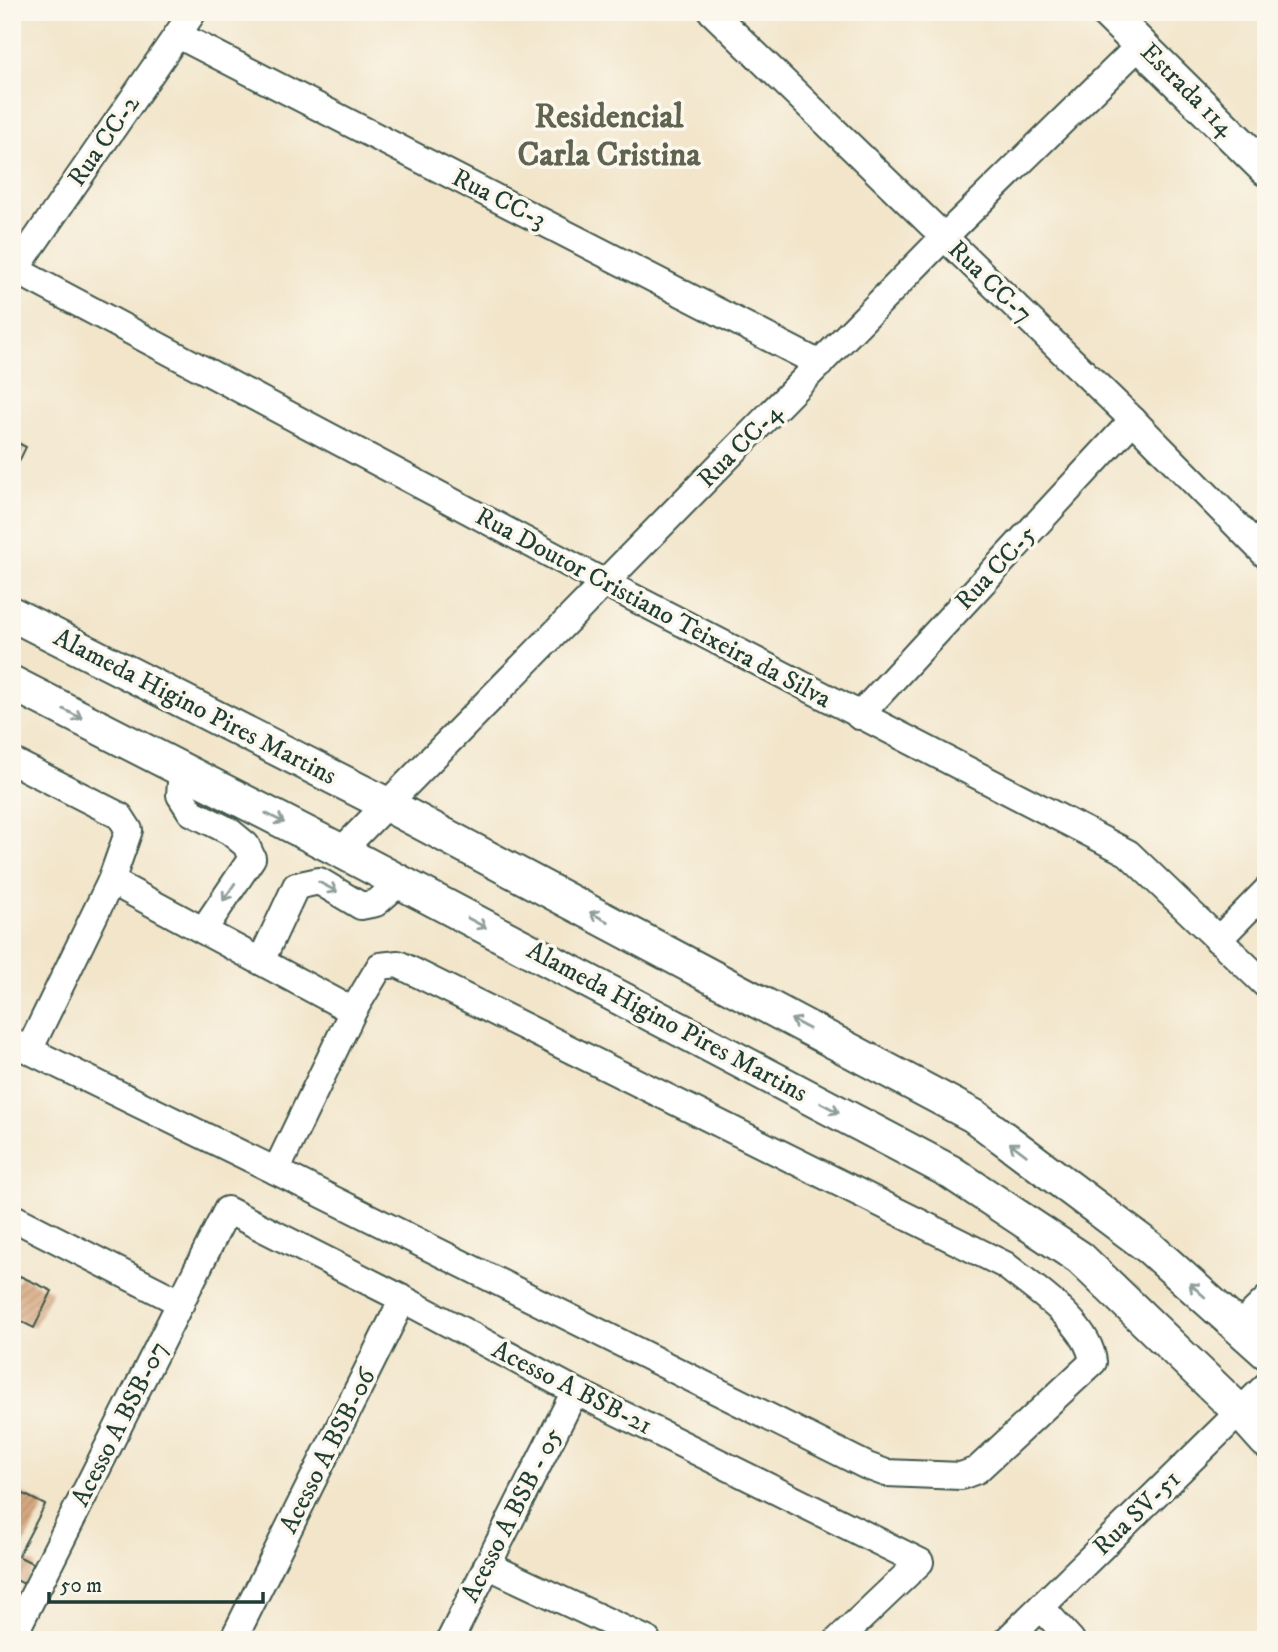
<svg xmlns="http://www.w3.org/2000/svg" width="1278" height="1652" font-family="'IM FELL DW Pica',serif">
	<style>
		.building { fill: url(#building-hatch) }
		.lines { fill: none; stroke-linecap: round; stroke-linejoin: round }
		.minor-casing { stroke: #3f564a; stroke-width: 30 }
		.tertiary-casing { stroke: #3f564a; stroke-width: 37 }
		.minor { stroke: #fff; stroke-width: 26 }
		.tertiary { stroke: #fff; stroke-width: 33 }
		.oneway { stroke: #8f9e9a }
		.labels { text-anchor: middle; dominant-baseline: central; stroke-width: 7; stroke-linejoin: round; paint-order: stroke }
		.street-label { font-size: 26px; fill: #1f3d34; stroke: #fbf7ec }
		.district-label { font-size: 33px; font-weight: bold; fill: #5f634f; stroke: #fbf7ec }
	</style>
	<defs>
		<pattern id="building-hatch" width="6" height="6" patternUnits="userSpaceOnUse" patternTransform="scale(1.75)"><rect width="6" height="6" fill="#d7a981"/><path d="M-1 1l2-2M0 6l6-6M5 7l2-2" fill="none" stroke="#ae8b6a"/></pattern>
	</defs>
	<rect width="100%" height="100%" fill="#fbf7ec"/>
	<filter id="ink" filterUnits="userSpaceOnUse"><feTurbulence type="fractalNoise" baseFrequency=".0143" numOctaves="2"/><feDisplacementMap in="SourceGraphic" scale="14" xChannelSelector="R" yChannelSelector="G"/><feConvolveMatrix kernelMatrix="1 2 1 2 8 2 1 2 1" color-interpolation-filters="sRGB"/></filter>
	<filter id="wash" filterUnits="userSpaceOnUse"><feTurbulence type="fractalNoise" baseFrequency=".00686" numOctaves="4" result="noise"/><feDisplacementMap in="SourceGraphic" scale="28" xChannelSelector="R" yChannelSelector="G"/><feGaussianBlur stdDeviation="1.57" result="paint"/><feColorMatrix in="noise" values="0 0 0 0 0 0 0 0 0 0 0 0 0 0 0 0 0 1.4 0 .05"/><feComposite in="paint" operator="in"/></filter>
	<g filter="url(#wash)">
		<rect width="100%" height="100%" fill="#f2e5ca"/>
		<g id="blocks">
			<g class="building">
				<polygon points="12,440 26,447 12,476"/>
				<polygon points="20,1276 52,1291 34,1328 12,1317 12,1291"/>
				<polygon points="12,1488 45,1505 18,1556 36,1565 26,1585 12,1578"/>
			</g>
		</g>
	</g>
	<g filter="url(#ink)">
		<use href="#blocks" fill-opacity="0" stroke="#3f564a" stroke-width="2"/>
		<g class="lines">
			<g class="minor-casing">
				<g id="minor">
					<polyline points="712,12 1133,420 1266,555"/>
					<polyline points="178,35 820,364"/>
					<polyline points="12,268 605,583 1128,853 1266,985"/>
					<polyline points="15,270 193,12"/>
					<polyline points="859,716 1133,420"/>
					<polyline points="12,761 120,816 129,830 111,881"/>
					<polyline points="182,770 180,795 191,812 229,831 246,845 252,858 204,929"/>
					<polyline points="341,851 944,237 1141,44"/>
					<polyline points="1218,940 1266,891"/>
					<polyline points="261,961 296,886 319,881 361,906 376,903 400,882"/>
					<path d="M12,1042l264,129 591,295 19,7 75,3 16,-6 116,-108c-4,-39 -59,-73 -88,-97l-607,-301 -18,2 -27,45"/>
					<polyline points="29,1050 111,881 353,1011 276,1171"/>
					<polyline points="12,1217 181,1303"/>
					<polyline points="1238,1327 1266,1300"/>
					<polyline points="487,1565 647,1640"/>
					<polyline points="1041,1607 1071,1640"/>
					<polyline points="12,1638 227,1210 403,1299 575,1391 920,1562 838,1640"/>
					<polyline points="233,1640 403,1299"/>
					<polyline points="450,1640 575,1391"/>
					<polyline points="1007,1640 1266,1386"/>
				</g>
			</g>
			<g class="tertiary-casing">
				<g id="tertiary">
					<polyline points="1107,12 1266,169"/>
					<polyline points="12,614 386,804 974,1116 1150,1248 1266,1352"/>
					<polyline points="12,683 341,851 949,1171 1080,1258 1240,1412 1266,1441"/>
				</g>
			</g>
			<use href="#minor" class="minor"/>
			<use href="#tertiary" class="tertiary"/>
		</g>
		<defs><path id="oneway-shaft" d="M-6 0H5M1.5-3L5.5 0L1.5 3" fill="none" stroke-width="1.6" stroke-linecap="round" stroke-linejoin="round" transform="scale(1.75)"/></defs>
		<g class="oneway">
			<use href="#oneway-shaft" transform="translate(73 714) rotate(27)"/>
			<use href="#oneway-shaft" transform="translate(275 818) rotate(27)"/>
			<use href="#oneway-shaft" transform="translate(328 887) rotate(28)"/>
			<use href="#oneway-shaft" transform="translate(229 892) rotate(124)"/>
			<use href="#oneway-shaft" transform="translate(599 917) rotate(-152)"/>
			<use href="#oneway-shaft" transform="translate(477 923) rotate(28)"/>
			<use href="#oneway-shaft" transform="translate(800 1024) rotate(-152)"/>
			<use href="#oneway-shaft" transform="translate(830 1108) rotate(28)"/>
			<use href="#oneway-shaft" transform="translate(1018 1149) rotate(-143)"/>
			<use href="#oneway-shaft" transform="translate(1197 1290) rotate(-138)"/>
		</g>
	</g>
	<g class="labels">
		<g class="street-label">
			<text transform="translate(1187 90) rotate(45)">Estrada 114</text>
			<text transform="translate(104 141) rotate(-55)">Rua CC-2</text>
			<text transform="translate(499 199) rotate(27)">Rua CC-3</text>
			<text transform="translate(990 282) rotate(44)">Rua CC-7</text>
			<text transform="translate(740 446) rotate(-45)">Rua CC-4</text>
			<text transform="translate(996 568) rotate(-47)">Rua CC-5</text>
			<text transform="translate(653 608) rotate(28)">Rua Doutor Cristiano Teixeira da Silva</text>
			<text transform="translate(195 707) rotate(27)">Alameda Higino Pires Martins</text>
			<text transform="translate(667 1022) rotate(28)">Alameda Higino Pires Martins</text>
			<text transform="translate(572 1388) rotate(27)">Acesso A BSB-21</text>
			<text transform="translate(120 1424) rotate(-63)">Acesso A BSB-07</text>
			<text transform="translate(328 1451) rotate(-63)">Acesso A BSB-06</text>
			<text transform="translate(1137 1513) rotate(-44)">Rua SV-51</text>
			<text transform="translate(512 1515) rotate(-63)">Acesso A BSB - 05</text>
		</g>
		<g class="district-label">
			<text x="609" y="117">Residencial<tspan x="609" dy="38">Carla Cristina</tspan></text>
		</g>
	</g>
	<rect width="1278" height="1652" fill="none" stroke="#fbf7ec" stroke-width="42"/>
	<path d="M49 1592v10h214v-10" fill="none" stroke="#1f3d34" stroke-width="3.5"/>
	<text x="60" y="1592" font-size="21" fill="#1f3d34" stroke="#fbf7ec" stroke-width="5" paint-order="stroke">50 m</text>
</svg>
